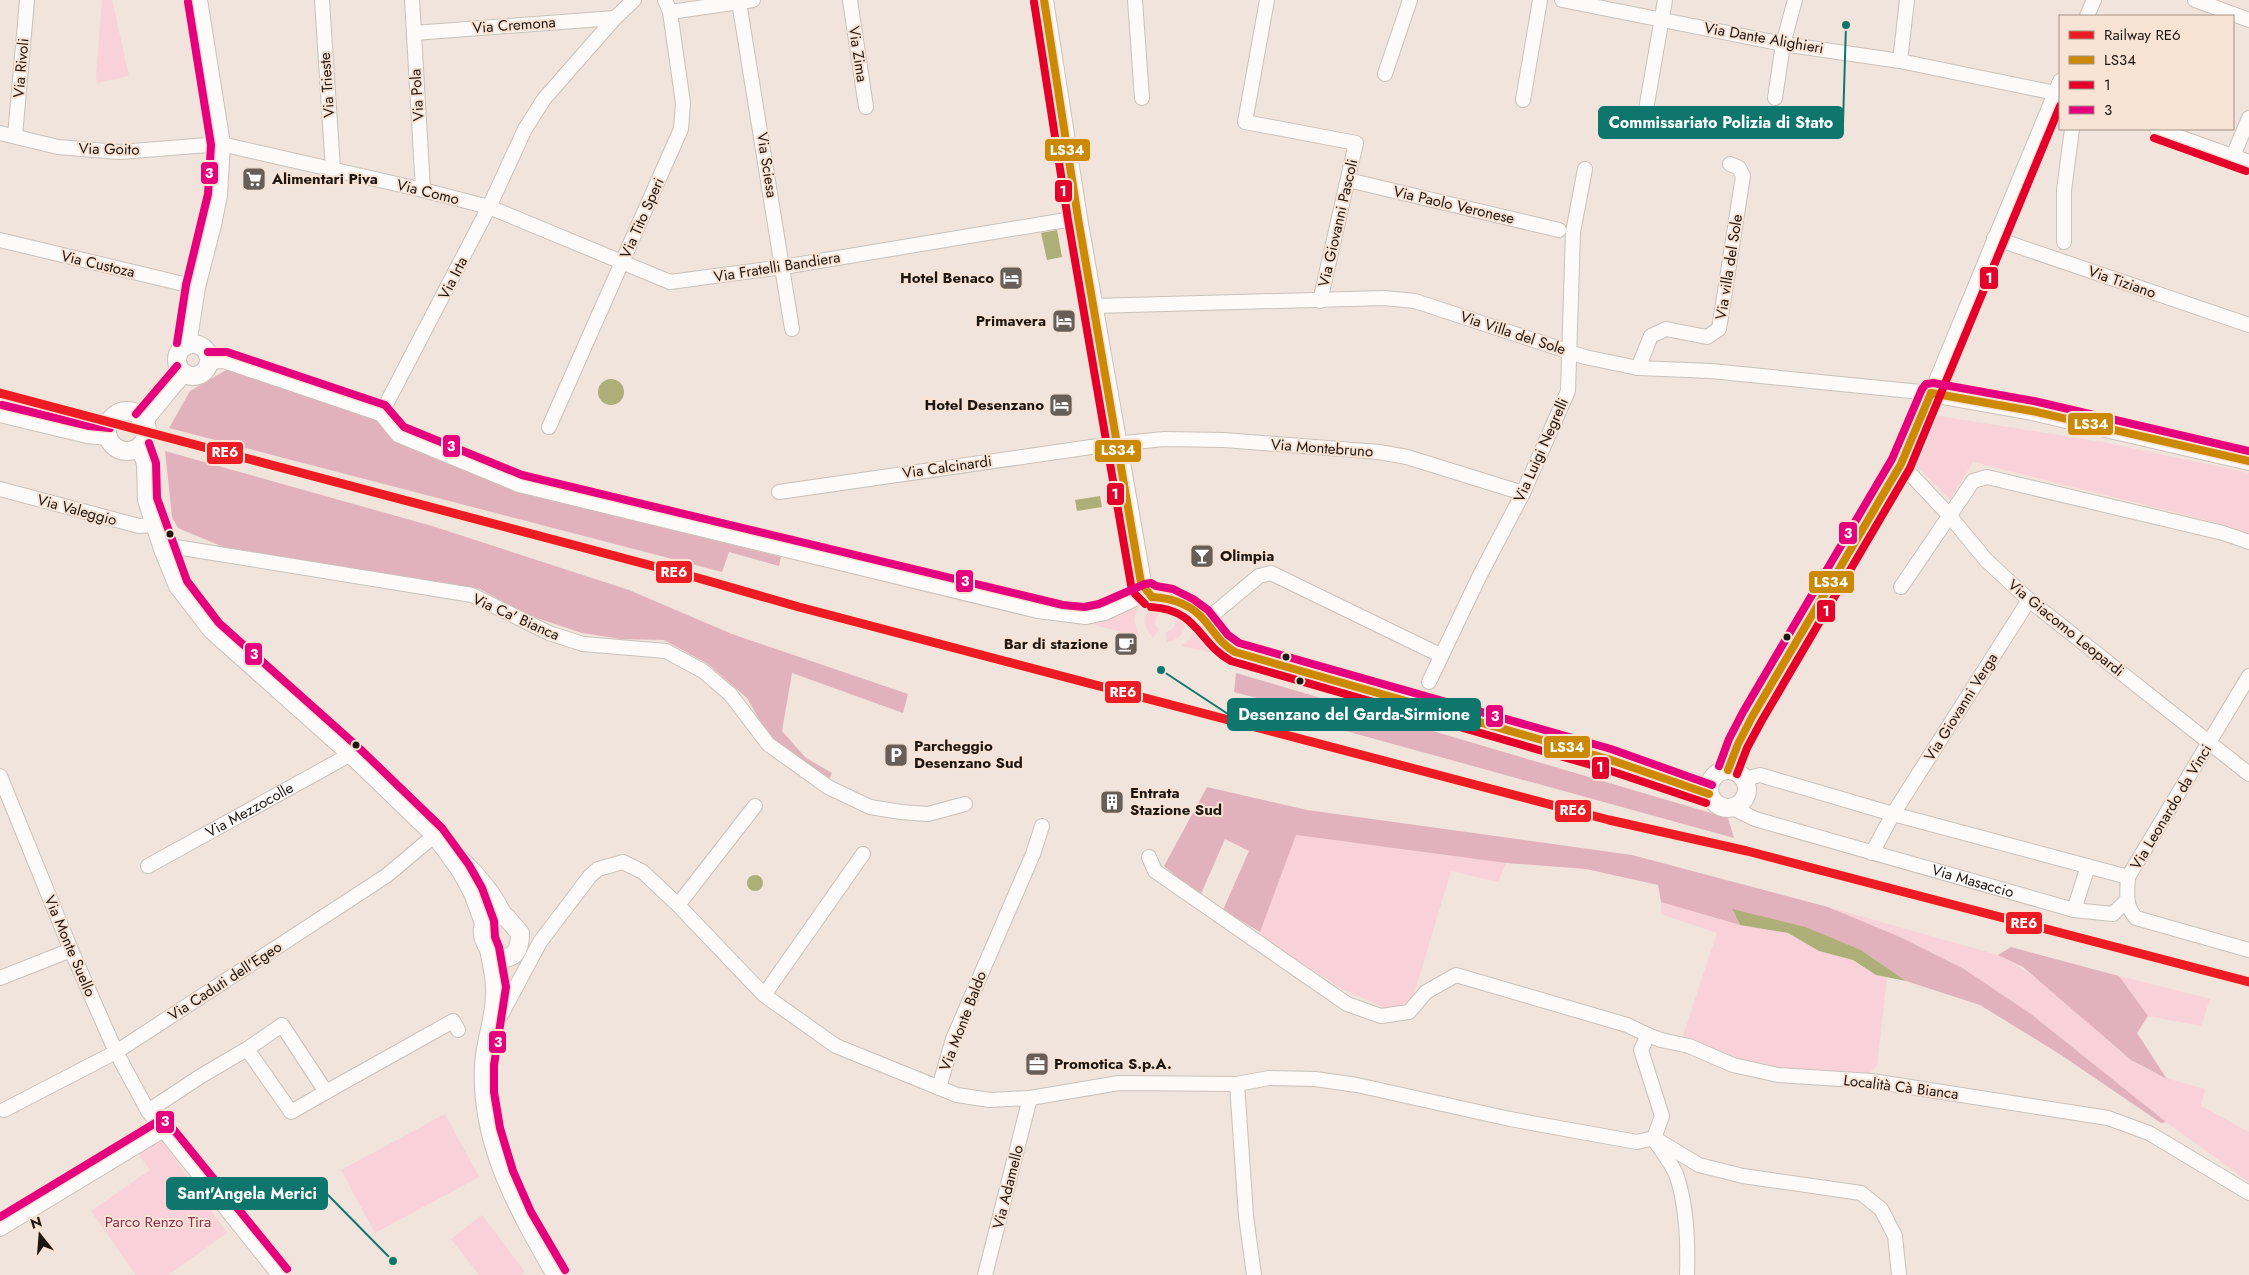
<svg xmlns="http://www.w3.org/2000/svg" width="2249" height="1275" font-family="Jost,sans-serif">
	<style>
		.green { fill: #f8d2d8 }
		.forest { fill: #e2b2bc }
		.water { fill: #aeae78 }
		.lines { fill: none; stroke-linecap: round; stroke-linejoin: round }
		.minor-casing { stroke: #cac1ba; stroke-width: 16 }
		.tertiary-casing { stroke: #cac1ba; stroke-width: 20 }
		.minor { stroke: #fdfbfa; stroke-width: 14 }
		.tertiary { stroke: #fdfbfa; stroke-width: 18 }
		.bus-1-casing { stroke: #f8e3d4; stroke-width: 11 }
		.bus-2-casing { stroke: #f8e3d4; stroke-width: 11 }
		.bus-3-casing { stroke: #f8e3d4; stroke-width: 11 }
		.bus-1 { stroke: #cc8903; stroke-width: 8 }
		.bus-2 { stroke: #e4002b; stroke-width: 8 }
		.bus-3 { stroke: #e5007d; stroke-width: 8 }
		.rail-1-casing { stroke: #f8e3d4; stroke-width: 12 }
		.rail-1 { stroke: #ed1c24; stroke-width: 9 }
		.bus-dot { fill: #1e1611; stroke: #f8e3d4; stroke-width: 2 }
		.labels { text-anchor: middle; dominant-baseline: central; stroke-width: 4; stroke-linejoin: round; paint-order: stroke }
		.street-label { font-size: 15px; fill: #1e1611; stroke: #f8e3d4 }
		.poi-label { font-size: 15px; font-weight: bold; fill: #1e1611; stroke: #f8e3d4; text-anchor: start }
		.park-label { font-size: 15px; fill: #8b3154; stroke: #f8e3d4 }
		.leader { fill: none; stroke: #0f766e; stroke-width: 2 }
		.callout-dot { fill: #0f766e; stroke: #f8e3d4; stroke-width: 2 }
		.callout { fill: #0f766e; stroke: #0f766e; stroke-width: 2 }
		.callout-label { font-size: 16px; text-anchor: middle; font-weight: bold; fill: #fff }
		.line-badge { stroke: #f8e3d4; stroke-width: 2 }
		.badge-label { font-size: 14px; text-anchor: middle; font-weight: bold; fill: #fff }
	</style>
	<rect width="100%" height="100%" fill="#f0e4dc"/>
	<g class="green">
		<polygon points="102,0 112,0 129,76 97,83 96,74"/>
		<polygon points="1933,415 2108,443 2249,473 2249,534 2222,524 1973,462 1950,500 1912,461"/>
		<path d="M1154,603h11l-2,7 -7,7 -1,7 4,6 -6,8c-11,-12 -11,-25 1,-35z"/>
		<polygon points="1138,604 1134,620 1139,636 1086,623"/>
		<path d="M1172,606l13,7c3,14 -3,27 -18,29l-1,-10c11,-3 13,-14 4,-21z"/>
		<polygon points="1196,625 1220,651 1214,653 1181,646 1190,639"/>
		<polygon points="1295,835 1506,863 1498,882 1451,871 1411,1004 1385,1008 1344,990 1265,940 1260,932"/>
		<polygon points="1661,902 1740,925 1788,933 1819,951 1853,960 1876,975 1887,977 1877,1066 1866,1076 1790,1072 1738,1062 1682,1039 1717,933 1661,914"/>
		<path d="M1828,907l170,48c52,26 87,69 132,104 22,16 49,23 75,30l-4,17 48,26v50l-83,-60 -135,-108 -67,-45 -64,-32z"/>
		<polygon points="2119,976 2210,999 2201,1026 2148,1016"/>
		<polygon points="445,1114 479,1177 375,1233 341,1170"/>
		<polygon points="160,1138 227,1233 168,1275 136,1275 91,1211 150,1170 138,1153"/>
		<polygon points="482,1215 525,1272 521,1275 479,1275 451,1239"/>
	</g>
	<g class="forest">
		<polygon points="228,369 377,420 393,439 518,491 781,557 779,566 729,552 722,572 169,428 190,391"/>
		<polygon points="165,451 432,526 629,590 732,634 908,694 903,713 792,673 782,731 806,758 832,773 829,780 768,735 747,698 708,664 664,640 620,639 582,633 528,615 480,589 228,549 178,528 172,517"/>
		<polygon points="1236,673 1728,818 1734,838 1335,728 1302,710 1234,692"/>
		<polygon points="1207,787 1307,810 1632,855 1828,907 1900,937 1964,969 2031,1014 2166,1122 2161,1123 2061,1055 1980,1005 1906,981 1861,950 1732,910 1740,925 1661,902 1658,885 1586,869 1506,863 1296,835 1260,932 1223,910 1249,851 1225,839 1200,896 1164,866"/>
		<polygon points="2011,947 2119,976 2148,1016 2137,1033 2167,1079 2131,1060 2023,967 1998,955"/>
	</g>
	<g class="water">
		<polygon points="1057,230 1062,257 1047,260 1041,233"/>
		<circle cx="611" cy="392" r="13"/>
		<polygon points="1100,496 1102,507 1077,511 1075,500"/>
		<circle cx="755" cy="883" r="8"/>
		<polygon points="1732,909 1805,927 1861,950 1906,981 1876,975 1853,960 1819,951 1788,933 1740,925"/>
	</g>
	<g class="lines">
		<g class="minor-casing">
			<g id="minor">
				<polyline points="322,0 333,170"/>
				<polyline points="412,0 423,190"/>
				<polyline points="850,0 866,107"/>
				<polyline points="1135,0 1142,98"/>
				<polyline points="1267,0 1245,122 1356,143 1320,301"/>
				<polyline points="1562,0 1783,44 1900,61 2060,94"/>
				<polyline points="2195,0 2249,20"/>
				<polyline points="739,2 792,329"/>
				<polyline points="670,12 753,0"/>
				<polyline points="2087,16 2094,0"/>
				<polyline points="414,33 615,18"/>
				<polyline points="1900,61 1907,0"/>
				<polyline points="1385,74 1410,0"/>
				<polyline points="1775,98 1783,44 1795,0"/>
				<polyline points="1523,100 1540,0"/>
				<polyline points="1643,127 1665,0"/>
				<polyline points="2157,129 2249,162"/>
				<polyline points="0,133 58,147 119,152 221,144 423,190 489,207 670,282 783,267 1078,218"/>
				<polyline points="15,136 27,0"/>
				<polyline points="2233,156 2249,118"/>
				<polyline points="1348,180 1559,230"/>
				<polyline points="1994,238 2249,325"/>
				<polyline points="0,240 196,287"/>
				<polyline points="2064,242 2064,190 2072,129"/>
				<polyline points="1094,306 1384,298 1415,301 1585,357 1638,368 1711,371 1931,393 2060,81"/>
				<polyline points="209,362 224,361 381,414"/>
				<polyline points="1638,368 1651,336 1666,329 1707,337 1719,329 1743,176 1739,168 1730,164"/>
				<polyline points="381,414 398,435 519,485 1038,611 1086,617 1105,613 1148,593"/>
				<polyline points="381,414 489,207 525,129 544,99 615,18 634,0"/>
				<polyline points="0,415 87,436 109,438"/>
				<polyline points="549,427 681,129 683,103 670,12 665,0"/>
				<polyline points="1901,464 1949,515 1986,560 2029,600 2249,774"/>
				<polyline points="0,489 139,526 154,525"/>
				<polyline points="779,492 1105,445 1164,439 1224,440 1379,452 1407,457 1523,493"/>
				<polyline points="163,549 176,547 472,595 549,633 583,644 666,651 703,671 730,694 768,744 828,787 870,807 901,812 928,814 965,804"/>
				<polyline points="1901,587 1973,481 1987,477 2223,533 2249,542"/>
				<polyline points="1205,621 1259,576 1271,573 1440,655"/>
				<path d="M2249,676l-121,201c-1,16 -3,29 8,41l113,32"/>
				<polyline points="1429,682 1479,577 1523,493 1568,391 1573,232 1585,169"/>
				<polyline points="0,776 71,950 116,1052 148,1111 279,1275"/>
				<polyline points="1744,779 1760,775 1893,814 2128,877"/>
				<path id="s1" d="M1733,808l22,11 319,91 39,4 14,-14"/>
				<polyline points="1872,853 1893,814 2029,600"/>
				<polyline points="1149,857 1155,871 1347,1004 1381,1016 1409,1012 1426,992 1456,975 1627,1025 1648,1035"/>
				<path id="s2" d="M148,866l203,-112"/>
				<polyline points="678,905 755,806"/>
				<polyline points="2074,910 2088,866"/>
				<polyline points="0,978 71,950"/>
				<polyline points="764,995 863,854"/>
				<polyline points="494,1028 540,942 590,876 598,869 623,862 643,872 678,905 764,995 836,1046 957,1095 990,1100 1030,1098 1119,1083 1237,1084 1269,1078 1315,1079 1357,1085 1510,1119 1637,1142 1654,1138 1699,1165 1743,1176 1861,1193 1881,1209 1895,1236 1899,1275"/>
				<polyline points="1237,1084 1246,1216 1254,1275"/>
				<polyline points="939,1088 953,1039 1033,854 1042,826"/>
				<polyline points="326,1092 453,1021 458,1030"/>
				<path d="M4,1110l112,-58 270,-176 49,-41c28,23 56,48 71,82"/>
				<polyline points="148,1111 201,1076 247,1049 291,1112 326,1092 282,1025 247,1049"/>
				<polyline points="1654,1138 1662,1116 1641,1050 1648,1035 1661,1040 1689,1046 1733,1065 1778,1075 1872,1081 2108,1118 2149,1133 2249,1193"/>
				<path d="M1655,1141c7,10 16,22 21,33 11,31 12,69 11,101"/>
				<polyline points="0,1229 162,1131"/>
				<polyline points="985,1275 1030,1098"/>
			</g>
		</g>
		<g class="tertiary-casing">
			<g id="tertiary">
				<path d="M1044,0l34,218 65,370 9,9c19,0 42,9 54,25 11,15 12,21 29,30l373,107 101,35"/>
				<circle cx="193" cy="360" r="16"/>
				<polyline points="187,345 196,287 212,225 218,195 221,144 198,0"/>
				<circle cx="127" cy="431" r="20"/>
				<path d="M144,420c14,-16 25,-32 40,-47"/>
				<polyline points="140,446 146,464 147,500 163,549 178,586 212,630 351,754 435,835 461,871 473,893 484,923"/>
				<circle cx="1728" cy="789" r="19"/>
				<polyline points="1728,770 1738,744 1752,717 1901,464 1931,393 2032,411 2249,461"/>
				<path d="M500,916l6,1 14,16c0,50 -52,13 -33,-14z"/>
				<path d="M489,949c2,13 6,25 6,38 2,26 -10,53 -11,79 -4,77 35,145 72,209"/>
			</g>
		</g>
		<use href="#minor" class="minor"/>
		<use href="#tertiary" class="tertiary"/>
		<g class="bus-1-casing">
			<g id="bus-1">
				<polyline points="1044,0 1078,218 1141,583 1152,597"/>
				<polyline points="1931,393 2032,411 2249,461"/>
				<path d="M1152,597c20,1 40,8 53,24 10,12 16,23 30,31l373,107 101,35"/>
				<polyline points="1728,770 1738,744 1752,717 1901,464 1931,393"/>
			</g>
		</g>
		<g class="bus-2-casing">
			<g id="bus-2">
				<polyline points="1034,2 1068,220 1131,585 1135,594 1145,604"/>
				<polyline points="2154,138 2246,171"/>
				<path d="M1151,607c48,3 46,35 80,54l374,108 101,34"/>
				<polyline points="1737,774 1747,748 1761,722 1910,468 2060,106"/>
			</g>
		</g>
		<g class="bus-3-casing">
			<g id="bus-3">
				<polyline points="177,343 186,285 208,194 211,145 188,2"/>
				<polyline points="208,352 227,352 385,405 404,427 522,475 1063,605 1084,607 1099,604 1145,584 1151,583 1156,586 1173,589 1193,599 1208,610 1228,635 1239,643 1611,749 1712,785"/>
				<polyline points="2,405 89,426 110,428"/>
				<polyline points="136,414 177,366"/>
				<polyline points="149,443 156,463 157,498 187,581 219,623 358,747 442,828 469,865 482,888 494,921 495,937 499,947 506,987 494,1065 494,1092 500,1128 513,1171 531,1212 565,1270"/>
				<polyline points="1719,766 1729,739 1743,712 1892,459 1922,389 1926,384 1933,383 2034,401 2249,451"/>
				<polyline points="0,1217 157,1122 164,1121 170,1125 287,1269"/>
			</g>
		</g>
		<use href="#bus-1" class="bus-1"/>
		<use href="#bus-2" class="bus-2"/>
		<use href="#bus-3" class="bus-3"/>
		<g class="rail-1-casing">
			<polyline id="rail-1" points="0,393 698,578 799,607 1609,820 1747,851 2249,982"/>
		</g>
		<use href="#rail-1" class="rail-1"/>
	</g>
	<defs>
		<g id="supermarket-square" transform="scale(1.25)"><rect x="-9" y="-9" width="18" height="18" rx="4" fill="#685e58" stroke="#f8e3d4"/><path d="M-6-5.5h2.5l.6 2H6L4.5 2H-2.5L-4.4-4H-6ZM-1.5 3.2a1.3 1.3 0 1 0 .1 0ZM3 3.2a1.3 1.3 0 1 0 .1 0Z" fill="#fff"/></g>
		<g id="hotel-square" transform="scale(1.25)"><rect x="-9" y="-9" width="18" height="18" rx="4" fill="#685e58" stroke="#f8e3d4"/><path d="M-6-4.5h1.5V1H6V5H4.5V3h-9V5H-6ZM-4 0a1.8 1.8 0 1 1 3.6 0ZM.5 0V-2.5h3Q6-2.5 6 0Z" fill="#fff"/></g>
		<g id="bar-square" transform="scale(1.25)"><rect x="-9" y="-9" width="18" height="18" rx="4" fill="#685e58" stroke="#f8e3d4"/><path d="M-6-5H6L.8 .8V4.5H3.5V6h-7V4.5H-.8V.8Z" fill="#fff"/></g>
		<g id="cafe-square" transform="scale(1.25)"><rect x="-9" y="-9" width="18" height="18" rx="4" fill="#685e58" stroke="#f8e3d4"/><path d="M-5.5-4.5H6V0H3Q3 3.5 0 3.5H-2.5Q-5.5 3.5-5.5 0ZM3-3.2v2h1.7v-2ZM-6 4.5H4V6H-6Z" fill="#fff"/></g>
		<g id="parking-square" transform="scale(1.25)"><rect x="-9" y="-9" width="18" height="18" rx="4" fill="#685e58" stroke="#f8e3d4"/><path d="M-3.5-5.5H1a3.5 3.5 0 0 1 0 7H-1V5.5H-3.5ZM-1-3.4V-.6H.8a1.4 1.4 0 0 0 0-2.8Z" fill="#fff"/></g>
		<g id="building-square" transform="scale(1.25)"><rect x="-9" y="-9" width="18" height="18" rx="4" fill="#685e58" stroke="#f8e3d4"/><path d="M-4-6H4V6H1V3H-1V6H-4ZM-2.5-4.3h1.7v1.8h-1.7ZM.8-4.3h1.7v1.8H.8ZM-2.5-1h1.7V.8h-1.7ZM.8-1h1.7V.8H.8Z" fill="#fff"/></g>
		<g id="office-square" transform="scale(1.25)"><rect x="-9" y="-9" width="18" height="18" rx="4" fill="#685e58" stroke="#f8e3d4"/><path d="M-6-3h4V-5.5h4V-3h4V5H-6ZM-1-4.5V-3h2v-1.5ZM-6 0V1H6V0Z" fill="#fff"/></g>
	</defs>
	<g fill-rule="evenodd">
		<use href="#supermarket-square" x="254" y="179"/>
		<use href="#hotel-square" x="1011" y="278"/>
		<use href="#hotel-square" x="1064" y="321"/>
		<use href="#hotel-square" x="1061" y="405"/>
		<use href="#bar-square" x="1202" y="556"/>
		<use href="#cafe-square" x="1126" y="644"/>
		<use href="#parking-square" x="896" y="755"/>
		<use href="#building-square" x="1112" y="802"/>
		<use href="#office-square" x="1037" y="1064"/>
	</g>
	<g class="bus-dot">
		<circle cx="170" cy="534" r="4.5"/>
		<circle cx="1787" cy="637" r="4.5"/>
		<circle cx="1286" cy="657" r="4.5"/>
		<circle cx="1300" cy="681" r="4.5"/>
		<circle cx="356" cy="745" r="4.5"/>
	</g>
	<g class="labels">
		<g class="street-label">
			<text transform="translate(514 25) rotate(-4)">Via Cremona</text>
			<text transform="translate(1764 38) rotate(10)">Via Dante Alighieri</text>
			<text transform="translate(858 54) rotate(81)">Via Zima</text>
			<text transform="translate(21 68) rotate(-85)">Via Rivoli</text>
			<text transform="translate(327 85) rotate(-94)">Via Trieste</text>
			<text transform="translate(417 95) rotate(-94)">Via Pola</text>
			<text transform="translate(109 149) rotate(1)">Via Goito</text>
			<text transform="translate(767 165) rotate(81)">Via Sciesa</text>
			<text transform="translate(428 192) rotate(14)">Via Como</text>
			<text transform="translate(1454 205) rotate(13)">Via Paolo Veronese</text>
			<text transform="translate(642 218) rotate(-66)">Via Tito Speri</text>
			<text transform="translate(1338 223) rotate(-77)">Via Giovanni Pascoli</text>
			<text transform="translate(98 264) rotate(13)">Via Custoza</text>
			<text transform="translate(777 267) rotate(-9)">Via Fratelli Bandiera</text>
			<text transform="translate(1729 267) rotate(-81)">Via villa del Sole</text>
			<text transform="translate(453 278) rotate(-63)">Via Irta</text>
			<text transform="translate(2122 282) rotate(19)">Via Tiziano</text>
			<text transform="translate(1513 333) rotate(18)">Via Villa del Sole</text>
			<text transform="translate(1322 448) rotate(4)">Via Montebruno</text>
			<text transform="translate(1541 450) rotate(-66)">Via Luigi Negrelli</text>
			<text transform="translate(947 467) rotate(-8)">Via Calcinardi</text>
			<text transform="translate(77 510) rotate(15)">Via Valeggio</text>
			<text transform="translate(516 617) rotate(24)">Via Ca' Bianca</text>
			<text transform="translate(2066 628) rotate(39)">Via Giacomo Leopardi</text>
			<text transform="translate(1961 707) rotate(-58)">Via Giovanni Verga</text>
			<text transform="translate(2171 807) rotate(-59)">Via Leonardo da Vinci</text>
			<text stroke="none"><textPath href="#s2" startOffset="116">Via Mezzocolle</textPath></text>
			<text stroke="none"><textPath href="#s1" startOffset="251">Via Masaccio</textPath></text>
			<text transform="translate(70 946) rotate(67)">Via Monte Suello</text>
			<text transform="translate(225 981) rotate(-33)">Via Caduti dell'Egeo</text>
			<text transform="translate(963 1021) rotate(-69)">Via Monte Baldo</text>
			<text transform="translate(1901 1087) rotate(7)">Località Cà Bianca</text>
			<text transform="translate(1008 1187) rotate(-76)">Via Adamello</text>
		</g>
		<g class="poi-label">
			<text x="272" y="179">Alimentari Piva</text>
			<text x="994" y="278" text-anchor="end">Hotel Benaco</text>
			<text x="1046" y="321" text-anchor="end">Primavera</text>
			<text x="1044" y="405" text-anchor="end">Hotel Desenzano</text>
			<text x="1220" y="556">Olimpia</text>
			<text x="1108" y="644" text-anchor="end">Bar di stazione</text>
			<text x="914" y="746">Parcheggio<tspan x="914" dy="17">Desenzano Sud</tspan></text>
			<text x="1130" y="793">Entrata<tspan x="1130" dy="17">Stazione Sud</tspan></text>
			<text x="1054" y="1064">Promotica S.p.A.</text>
		</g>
		<g class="park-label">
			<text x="158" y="1222">Parco Renzo Tira</text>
		</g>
	</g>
	<path class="leader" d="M1846 25L1843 123M1161 670L1228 714M393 1261L327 1194"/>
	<g class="callout-dot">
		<circle cx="1846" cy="25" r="5"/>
		<circle cx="1161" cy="670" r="5"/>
		<circle cx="393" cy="1261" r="5"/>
	</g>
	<g class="callout">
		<rect x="1599" y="107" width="244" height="31" rx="5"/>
		<rect x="1228" y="699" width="252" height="31" rx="5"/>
		<rect x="167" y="1178" width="160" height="31" rx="5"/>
	</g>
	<g class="callout-label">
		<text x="1721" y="128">Commissariato Polizia di Stato</text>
		<text x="1354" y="720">Desenzano del Garda-Sirmione</text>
		<text x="247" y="1199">Sant'Angela Merici</text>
	</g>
	<g class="line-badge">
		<rect x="1044" y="138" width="47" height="24" rx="5" fill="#cc8903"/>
		<rect x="200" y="161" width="19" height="24" rx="5" fill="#e5007d"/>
		<rect x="1054" y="179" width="19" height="24" rx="5" fill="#e4002b"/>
		<rect x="1979" y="266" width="20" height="24" rx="5" fill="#e4002b"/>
		<rect x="2067" y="412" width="47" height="24" rx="5" fill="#cc8903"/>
		<rect x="442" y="434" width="19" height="24" rx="5" fill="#e5007d"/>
		<rect x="1094" y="439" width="48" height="24" rx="5" fill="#cc8903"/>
		<rect x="206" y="441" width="38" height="24" rx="5" fill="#ed1c24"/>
		<rect x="1106" y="482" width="19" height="24" rx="5" fill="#e4002b"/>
		<rect x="1838" y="521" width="20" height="24" rx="5" fill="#e5007d"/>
		<rect x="655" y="560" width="38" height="24" rx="5" fill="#ed1c24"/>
		<rect x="955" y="569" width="19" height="24" rx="5" fill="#e5007d"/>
		<rect x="1808" y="570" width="47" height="24" rx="5" fill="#cc8903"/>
		<rect x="1816" y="599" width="20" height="24" rx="5" fill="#e4002b"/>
		<rect x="244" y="642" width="19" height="24" rx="5" fill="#e5007d"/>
		<rect x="1104" y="680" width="38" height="24" rx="5" fill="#ed1c24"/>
		<rect x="1485" y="704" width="19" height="24" rx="5" fill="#e5007d"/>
		<rect x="1543" y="735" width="48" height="24" rx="5" fill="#cc8903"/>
		<rect x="1591" y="756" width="19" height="24" rx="5" fill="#e4002b"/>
		<rect x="1554" y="799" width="38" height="24" rx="5" fill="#ed1c24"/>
		<rect x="2005" y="911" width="38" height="24" rx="5" fill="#ed1c24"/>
		<rect x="488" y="1030" width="19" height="24" rx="5" fill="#e5007d"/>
		<rect x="155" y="1110" width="20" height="24" rx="5" fill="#e5007d"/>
	</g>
	<g class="badge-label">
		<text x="1067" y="155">LS34</text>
		<text x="209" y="178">3</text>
		<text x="1063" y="196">1</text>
		<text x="1989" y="283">1</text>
		<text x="2091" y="429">LS34</text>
		<text x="451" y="451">3</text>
		<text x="1118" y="455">LS34</text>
		<text x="225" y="457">RE6</text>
		<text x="1115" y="499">1</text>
		<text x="1848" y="538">3</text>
		<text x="674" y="577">RE6</text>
		<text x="965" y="586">3</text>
		<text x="1831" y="587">LS34</text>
		<text x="1826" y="616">1</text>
		<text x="254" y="659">3</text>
		<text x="1123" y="697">RE6</text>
		<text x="1495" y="721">3</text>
		<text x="1567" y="752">LS34</text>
		<text x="1600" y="772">1</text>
		<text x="1573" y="815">RE6</text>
		<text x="2024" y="928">RE6</text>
		<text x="498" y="1047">3</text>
		<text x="165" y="1126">3</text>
	</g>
	<rect x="2059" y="15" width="175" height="115" fill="#f8e3d4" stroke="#a19186"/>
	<rect x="2069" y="31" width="25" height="8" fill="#ed1c24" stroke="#a19186"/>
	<text x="2104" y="40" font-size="15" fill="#1e1611">Railway RE6</text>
	<rect x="2069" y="56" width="25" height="8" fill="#cc8903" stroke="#a19186"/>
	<text x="2104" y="65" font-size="15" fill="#1e1611">LS34</text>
	<rect x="2069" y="81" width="25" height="8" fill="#e4002b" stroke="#a19186"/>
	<text x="2104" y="90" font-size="15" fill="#1e1611">1</text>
	<rect x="2069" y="106" width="25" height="8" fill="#e5007d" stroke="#a19186"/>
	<text x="2104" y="115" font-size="15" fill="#1e1611">3</text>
	<g transform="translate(40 1235) rotate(343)" stroke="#f8e3d4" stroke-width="4" paint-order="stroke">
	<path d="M0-4L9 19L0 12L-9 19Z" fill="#1e1611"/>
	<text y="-8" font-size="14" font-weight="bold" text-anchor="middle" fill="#1e1611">N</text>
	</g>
</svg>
